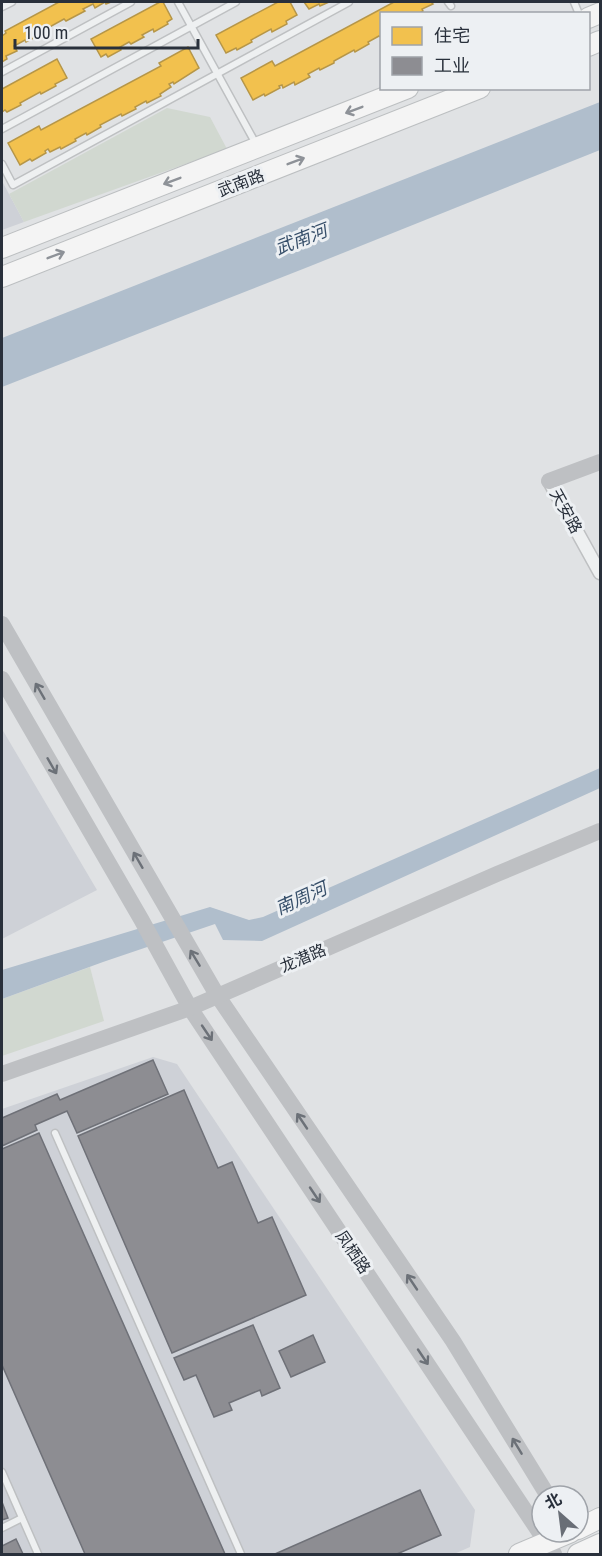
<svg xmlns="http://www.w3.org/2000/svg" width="602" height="1556" font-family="'Roboto Condensed','Noto Sans SC',sans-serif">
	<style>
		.built { fill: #ced1d7 }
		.green { fill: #d1d8d0 }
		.water { fill: #b0becc }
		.homes { fill: #f2c14e; stroke: #b69648; stroke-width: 1.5 }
		.industry { fill: #8d8d92; stroke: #6f7178; stroke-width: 1.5 }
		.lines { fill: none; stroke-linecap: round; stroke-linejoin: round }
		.lane-casing { stroke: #bec0c2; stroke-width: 9 }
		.street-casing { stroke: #bec0c2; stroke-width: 15 }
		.primary-casing { stroke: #bcbfc1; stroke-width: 22 }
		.lane { stroke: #eef0f1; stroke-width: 6 }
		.street { stroke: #eef0f1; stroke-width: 12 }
		.secondary { stroke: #bec0c3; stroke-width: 16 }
		.primary { stroke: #f4f4f4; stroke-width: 20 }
		.oneway { stroke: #8e9298 }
		.oneway2 { stroke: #6c7178 }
		.labels { text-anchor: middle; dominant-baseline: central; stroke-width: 6; stroke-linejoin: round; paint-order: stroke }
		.street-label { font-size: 16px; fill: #29303b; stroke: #edf0f3 }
		.water-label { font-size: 18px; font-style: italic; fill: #374f6a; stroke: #edf0f3 }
	</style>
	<rect width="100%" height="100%" fill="#e0e2e4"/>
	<g class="built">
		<polygon points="2,181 24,222 2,230"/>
		<polygon points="2,729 97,890 2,939"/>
		<polygon points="153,1057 177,1064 475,1510 470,1547 454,1554 2,1554 2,1109"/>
	</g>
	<g class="green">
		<polygon points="167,108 210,117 227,149 24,222 9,194"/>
		<polygon points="90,967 104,1021 2,1056 2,999"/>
	</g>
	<g class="water">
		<polygon points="600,102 600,150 308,267 2,387 2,338"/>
		<polygon points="600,768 600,788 262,941 223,940 215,924 103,962 2,999 2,970 210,907 249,920 263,917"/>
	</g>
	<g class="homes">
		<polygon points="59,2 111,2 106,4 105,2 95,8 93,4 83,9 85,11 66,21 64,19 44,30 45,32 26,42 25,40 14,46 17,51 6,56 7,59 2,62 2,36 6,33 5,31"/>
		<polygon points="160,2 163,2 172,19 167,22 168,24 154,32 153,29 142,35 144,37 131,44 129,42 120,47 121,50 108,57 106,54 101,57 91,39"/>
		<polygon points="278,2 290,2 297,15 286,21 287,24 272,32 271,29 251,40 252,42 237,50 236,48 226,53 216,35"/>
		<polygon points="304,2 329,2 320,6 319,4 309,9"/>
		<polygon points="394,2 431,2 433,4 422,9 423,11 418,14 382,14 382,38 379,36 368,42 369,44 355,52 354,50 334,61 334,63 320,70 319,68 308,74 310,77 295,85 294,82 283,88 282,85 279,86 280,88 265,96 264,94 253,100 241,78 272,61 275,66"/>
		<polygon points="188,47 199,68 174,84 173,82 169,84 171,87 160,94 161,96 147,103 146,101 135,107 136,109 122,116 121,114 100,125 101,127 87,135 86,133 75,139 76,141 61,149 60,147 50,152 48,149 45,151 46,153 32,161 30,159 20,165 8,143 39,126 41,130 161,66 159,63"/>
		<polygon points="57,59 67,78 55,84 56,86 41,94 40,92 20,103 21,105 7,112 5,110 2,112 2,89"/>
	</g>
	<g class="industry">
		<polygon points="153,1060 168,1094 77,1133 67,1111 35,1125 37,1130 2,1146 2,1118 57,1094 60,1100"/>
		<polygon points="184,1090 218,1168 232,1162 258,1223 272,1217 306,1295 172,1353 78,1136"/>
		<polygon points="39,1133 225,1554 85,1554 2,1365 2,1149"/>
		<polygon points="253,1325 280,1388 262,1396 260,1390 229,1403 232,1410 214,1417 196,1375 184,1380 174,1358"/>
		<polygon points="313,1335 325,1362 291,1377 279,1351"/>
		<polygon points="420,1490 441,1535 397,1554 275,1554"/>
		<polygon points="2,1502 8,1518 2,1520"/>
		<polygon points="16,1539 23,1554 2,1554 2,1546"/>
	</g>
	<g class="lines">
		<g class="lane-casing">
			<g id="lane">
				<polyline points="178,2 256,144"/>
				<polyline points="448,2 451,6"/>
				<polyline points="574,2 579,14"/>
				<polyline points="2,7 12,2"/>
				<polyline points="2,72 131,2"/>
				<polyline points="2,129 236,2"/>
				<polyline points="2,164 13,185 349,2"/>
				<polyline points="55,1133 241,1554"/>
				<polyline points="2,1472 38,1554"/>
				<polyline points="2,1528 22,1518"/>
			</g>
		</g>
		<g class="street-casing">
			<polyline id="street" points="549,481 600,573"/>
		</g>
		<g class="primary-casing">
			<g id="primary">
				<polyline points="588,18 600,13"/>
				<polyline points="588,46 600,41"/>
				<polyline points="2,248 408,88"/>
				<polyline points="2,277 480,88"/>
				<polyline points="578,1529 600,1518"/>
				<polyline points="519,1554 571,1532"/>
				<polyline points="578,1554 600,1544"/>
			</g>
		</g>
		<use href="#lane" class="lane"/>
		<use href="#street" class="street"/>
		<g class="secondary">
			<polyline points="549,481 600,462"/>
			<polyline points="2,624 217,995 453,1341 548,1496"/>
			<polyline points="2,679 141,919 190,1008 554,1554"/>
			<polyline points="2,1074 190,1008 497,874 600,831"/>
		</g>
		<use href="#primary" class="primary"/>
	</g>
	<defs><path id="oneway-shaft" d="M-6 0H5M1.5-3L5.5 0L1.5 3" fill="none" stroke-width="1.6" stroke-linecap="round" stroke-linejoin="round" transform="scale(1.5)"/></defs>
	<g class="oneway">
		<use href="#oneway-shaft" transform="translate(354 110) rotate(159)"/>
		<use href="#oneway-shaft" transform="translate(296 161) rotate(-21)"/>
		<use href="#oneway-shaft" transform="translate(172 181) rotate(159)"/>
		<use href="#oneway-shaft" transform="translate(56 255) rotate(-21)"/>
	</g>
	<g class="oneway2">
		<use href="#oneway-shaft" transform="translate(40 691) rotate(-120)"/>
		<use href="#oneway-shaft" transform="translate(52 766) rotate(60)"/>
		<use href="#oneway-shaft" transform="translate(138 860) rotate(-120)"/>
		<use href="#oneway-shaft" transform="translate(195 958) rotate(-121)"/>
		<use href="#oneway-shaft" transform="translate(207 1033) rotate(56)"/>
		<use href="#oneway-shaft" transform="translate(302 1121) rotate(-124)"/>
		<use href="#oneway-shaft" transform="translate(315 1195) rotate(56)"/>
		<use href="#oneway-shaft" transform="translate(412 1282) rotate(-124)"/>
		<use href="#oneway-shaft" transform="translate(423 1357) rotate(56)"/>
		<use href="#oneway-shaft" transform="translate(517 1446) rotate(-121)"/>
	</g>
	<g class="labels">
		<g class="street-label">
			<text transform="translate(241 183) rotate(-21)">武南路</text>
			<text transform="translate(566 511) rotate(61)">天安路</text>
			<text transform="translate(303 958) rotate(-23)">龙潜路</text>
			<text transform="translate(353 1252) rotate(56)">凤栖路</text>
		</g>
		<g class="water-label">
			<text transform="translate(301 239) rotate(-21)">武南河</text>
			<text transform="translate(301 898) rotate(-24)">南周河</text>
		</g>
	</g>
	<rect width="602" height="1556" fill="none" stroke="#29303b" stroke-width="6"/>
	<rect x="380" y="12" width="210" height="78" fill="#edf0f3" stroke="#9fa3a9" stroke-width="1.5"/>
	<rect x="392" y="27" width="30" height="18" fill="#f2c14e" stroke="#9fa3a9" stroke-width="1.5"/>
	<text x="434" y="42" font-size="18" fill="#29303b">住宅</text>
	<rect x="392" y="57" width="30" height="18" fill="#8d8d92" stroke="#9fa3a9" stroke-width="1.5"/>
	<text x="434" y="72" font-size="18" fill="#29303b">工业</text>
	<g transform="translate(560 1514) rotate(332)"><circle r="28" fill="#edf0f3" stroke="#9fa3a9" stroke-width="1.5"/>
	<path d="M0-4.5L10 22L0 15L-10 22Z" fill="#696e76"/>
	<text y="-9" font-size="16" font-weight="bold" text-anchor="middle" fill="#29303b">北</text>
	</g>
	<path d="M15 39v9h183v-9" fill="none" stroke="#29303b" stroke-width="3"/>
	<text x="24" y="39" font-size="18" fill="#29303b" stroke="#edf0f3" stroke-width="4.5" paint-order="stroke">100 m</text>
</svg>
